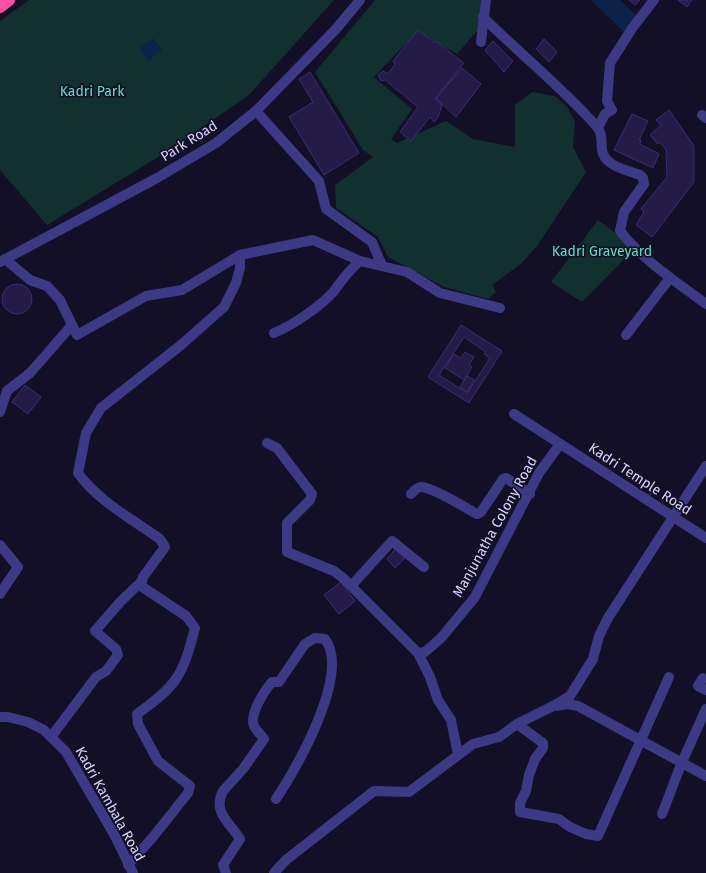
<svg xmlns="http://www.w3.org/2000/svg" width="706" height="873" font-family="'Fira Sans',sans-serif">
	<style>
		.green { fill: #12302f }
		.water { fill: #0c2248 }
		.building { fill: #241b47; stroke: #3b2d73; fill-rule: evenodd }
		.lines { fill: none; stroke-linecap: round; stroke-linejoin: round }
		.minor { stroke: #3d3a85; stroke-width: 10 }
		.highway { stroke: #ff4fa3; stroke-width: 12 }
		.labels { text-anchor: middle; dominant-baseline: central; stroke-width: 3.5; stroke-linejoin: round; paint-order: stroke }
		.park-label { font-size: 14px; fill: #5fe0c0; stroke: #130f26 }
		.street-label { font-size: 14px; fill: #d9d4ff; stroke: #130f26 }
	</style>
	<rect width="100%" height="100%" fill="#130f26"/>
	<g class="green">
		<polygon points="29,0 334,0 249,95 168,151 47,225 0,170 0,21"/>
		<polygon points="375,0 481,0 478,30 457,54 418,31 374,77 412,109 391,139 397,143 446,121 473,139 515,147 515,105 532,92 555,96 568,108 575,121 573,147 586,172 537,246 521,264 492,285 496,292 488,299 444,287 388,257 378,237 336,208 335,185 373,157 363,150 315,72"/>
		<polygon points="598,220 635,248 582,302 551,282"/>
	</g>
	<g class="water">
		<polygon points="591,0 620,0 636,15 624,32"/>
		<polygon points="153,38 162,50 148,61 139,47"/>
	</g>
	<g class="building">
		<polygon points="629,0 640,0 635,5"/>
		<polygon points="678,0 692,0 687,7"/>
		<polygon points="418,30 434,42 436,41 464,63 435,99 442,105 438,117 434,122 430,117 411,141 400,132 418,107 385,80 381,81 378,75 383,71 388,74 395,64 393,61"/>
		<polygon points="544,39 557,52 549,62 536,49"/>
		<polygon points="493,41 513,61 504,72 485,50"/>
		<polygon points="462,68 481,84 456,117 436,98"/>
		<polygon points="310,72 359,153 324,175 289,117 313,102 299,79"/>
		<polygon points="669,110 694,146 694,182 652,237 636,225 644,212 641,209 667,177 666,150 660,142 658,144 650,135 661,125 656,120"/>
		<polygon points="632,114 648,121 639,140 641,140 640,144 659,154 653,168 614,150"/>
		<circle cx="17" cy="299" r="15"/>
		<path d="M461,325l41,26 -33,52 -41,-26zM464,337l22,15 -2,2 6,4 -23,35 -28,-18z"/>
		<polygon points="465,352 474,357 469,365 472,367 464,380 445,368 454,354 461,358"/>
		<polygon points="467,376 474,380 467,392 460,387"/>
		<polygon points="25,385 41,397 28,414 12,402"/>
		<polygon points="397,547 407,556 395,568 387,559"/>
		<polygon points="341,582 355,601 339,614 324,595"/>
	</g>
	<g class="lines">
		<g class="minor">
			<path d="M654,0l-21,27 -23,36 -3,38 5,9 -7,4 -7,14c5,8 3,13 4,22 2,16 25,20 38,25l3,3 1,6 -20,28 -4,19c24,30 55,50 86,73"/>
			<path d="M483,17c38,38 80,71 115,111"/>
			<polyline points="481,42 486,0"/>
			<polyline points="256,111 319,181 326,209 372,242 382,266"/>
			<polyline points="702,115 706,118"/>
			<polyline points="5,259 30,280 47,286 60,300 77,335 146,296 182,290 240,255 313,240 360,261"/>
			<polyline points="0,262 157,178 216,143 256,111 336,29 360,0"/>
			<path d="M274,333c19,-8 46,-26 60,-42 8,-11 15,-21 26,-30l47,11 33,21 60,15"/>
			<polyline points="626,335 670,278"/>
			<polyline points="0,412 7,391 30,373 72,325"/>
			<polyline points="514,414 706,538"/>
			<polyline points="267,443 277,448 312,494 310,500 287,523 287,552 334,571 343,578 418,653 425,652 441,638 475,597 539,473 560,444"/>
			<path d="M411,494c3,-3 6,-7 10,-7 11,0 45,21 56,27l4,-2 22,-33 3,-1 24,16"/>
			<polyline points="0,545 18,567 0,594"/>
			<polyline points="352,585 392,541 424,567"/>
			<polyline points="418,653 430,677 438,700 451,720 458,754"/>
			<polyline points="703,678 698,686 706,690"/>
			<polyline points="555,706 568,704 578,706 706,776"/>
			<polyline points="0,717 8,717 28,722 44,730 66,752 115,836 133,873"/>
			<polyline points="517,724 543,743 543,748 535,759 529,775 526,791 520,803 520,812 559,819 570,827 586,834 598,836 669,677"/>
			<polyline points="51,737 96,677 106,671 118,655 116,649 95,631 121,601 141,582"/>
			<polyline points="662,814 682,762 706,709"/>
			<path d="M128,865l25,-28 35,-44 2,-7 -32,-25 -20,-37 -1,-10c40,-28 46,-39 58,-86l-9,-12 -45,-30 2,-9 22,-30 -5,-8c-28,-20 -62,-38 -82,-66l8,-40 15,-25 80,-63 43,-38 12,-24 4,-15v-13"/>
			<path d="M226,873l-3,-8 17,-26c-10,-16 -28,-27 -17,-48l20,-22 21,-30c-3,-4 -8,-9 -10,-13 -5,-12 11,-36 18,-44h7l26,-38 10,-6 10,1c26,34 -28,129 -49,160"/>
			<polyline points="274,873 286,860 374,791 409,792 473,744 499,737 517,724 553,706 570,696 593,659 599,636 608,618 706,466"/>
		</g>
		<polyline class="highway" points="0,7 9,0"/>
	</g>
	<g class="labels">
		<g class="park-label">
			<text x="92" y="91">Kadri Park</text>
			<text x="602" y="251">Kadri Graveyard</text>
		</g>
		<g class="street-label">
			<text transform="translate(189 141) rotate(-32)">Park Road</text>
			<text transform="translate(640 479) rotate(33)">Kadri Temple Road</text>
			<text transform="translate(495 527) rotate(-61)">Manjunatha Colony Road</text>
			<text transform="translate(110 804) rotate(61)">Kadri Kambala Road</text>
		</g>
	</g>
</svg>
